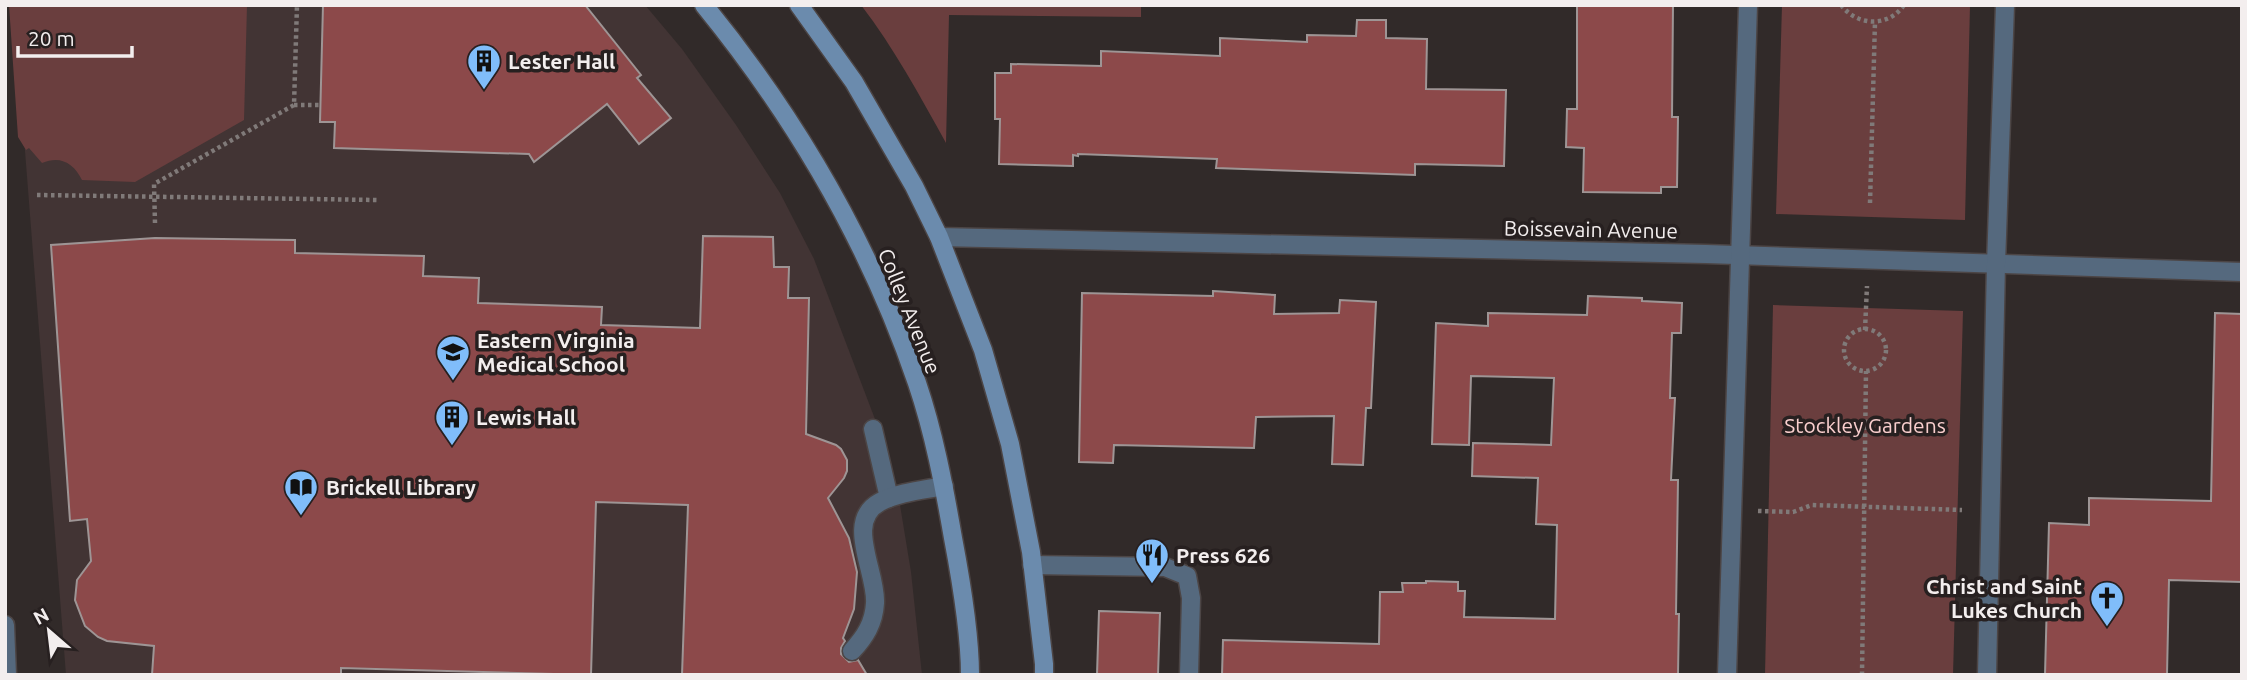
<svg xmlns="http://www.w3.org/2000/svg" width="2247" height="680" font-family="Ubuntu,sans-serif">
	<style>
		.built { fill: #423434 }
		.green { fill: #6a3e3e }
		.building { fill: #8c494a; stroke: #9e9595; stroke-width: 2 }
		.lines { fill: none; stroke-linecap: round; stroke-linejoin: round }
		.service-casing { stroke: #4c4545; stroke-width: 21 }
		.minor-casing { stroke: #4c4545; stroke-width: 21 }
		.secondary-casing { stroke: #4c4545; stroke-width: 21 }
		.path { stroke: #807a79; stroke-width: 4.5; stroke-dasharray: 3.5 3.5; stroke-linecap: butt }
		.service { stroke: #55697e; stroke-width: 18 }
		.minor { stroke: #55697e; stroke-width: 18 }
		.secondary { stroke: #6b8bad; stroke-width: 18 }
		.labels { text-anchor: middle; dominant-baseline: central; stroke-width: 7; stroke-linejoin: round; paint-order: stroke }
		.poi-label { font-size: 21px; font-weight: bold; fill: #f3eeee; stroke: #272020; text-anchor: start }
		.street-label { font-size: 21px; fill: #f3eeee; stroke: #272020 }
		.park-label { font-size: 21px; fill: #facfce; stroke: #272020 }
	</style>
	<rect width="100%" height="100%" fill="#312a29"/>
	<polygon class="built" points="16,5 645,5 682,49 736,125 780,193 814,259 886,448 900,505 911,572 922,675 66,675 20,87"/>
	<g class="green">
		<path d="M9,5h238l-3,115 -109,62 -53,-2c-8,-17 -22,-25 -40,-17l-13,-15 -3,2 -8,-13z"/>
		<path d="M861,5h280v12l-192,-2 -3,128c-26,-47 -52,-95 -85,-138z"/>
		<polygon points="1782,5 1970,5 1965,220 1776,214"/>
		<polygon points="1773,305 1963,311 1953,675 1765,675"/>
	</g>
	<g class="building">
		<polygon points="323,5 585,5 641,75 637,78 671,118 639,144 607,104 534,162 529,154 334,148 335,122 320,122"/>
		<polygon points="1577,5 1673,5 1672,117 1678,117 1677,187 1661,187 1661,193 1583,192 1584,148 1566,147 1567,109 1577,109"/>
		<polygon points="1357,20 1386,20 1386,38 1427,39 1426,89 1506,90 1504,166 1415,164 1415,175 1216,168 1217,159 1078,154 1078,156 1073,155 1073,166 999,164 1000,119 995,119 995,73 1011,73 1011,64 1101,66 1101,51 1220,56 1220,38 1307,42 1307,35 1356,36"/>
		<polygon points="703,236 773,237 774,267 789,267 788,298 809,298 806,434 836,445 841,449 847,460 847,471 844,478 828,498 849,538 857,572 854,609 843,638 845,641 841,648 841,654 849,662 858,660 867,675 682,675 688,505 596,502 591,675 341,668 341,675 152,675 154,646 107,641 98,637 85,626 75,600 77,580 91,561 87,519 70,521 51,245 155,238 295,240 295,253 424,256 423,276 479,278 478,303 602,307 601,325 700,328"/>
		<polygon points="1213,291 1275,295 1274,314 1339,313 1340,300 1376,302 1371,408 1366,408 1363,465 1332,464 1334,416 1256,417 1254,448 1114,445 1113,463 1079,462 1082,293 1213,296"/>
		<polygon points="1588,296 1642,298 1642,301 1682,303 1681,333 1672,333 1670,398 1675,398 1671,480 1678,480 1676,614 1679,614 1678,675 1222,675 1223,640 1379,644 1380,592 1403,592 1402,583 1426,583 1426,581 1458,582 1458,591 1465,591 1464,617 1555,619 1557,525 1536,524 1538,478 1472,476 1473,443 1551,445 1554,378 1471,376 1469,445 1432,444 1436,323 1488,326 1488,313 1587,315"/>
		<polygon points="2215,313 2242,314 2242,582 2169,580 2167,675 2045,675 2049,523 2089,525 2089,498 2211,501"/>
		<polygon points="1099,611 1160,613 1158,675 1097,675"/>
	</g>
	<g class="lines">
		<g class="service-casing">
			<g id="service">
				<polyline points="873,429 889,498"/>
				<polyline points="1032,565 1165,567 1187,576 1191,598 1189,675"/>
				<path d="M852,651c13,-14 22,-28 23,-48 2,-31 -31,-82 5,-101 19,-10 44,-12 64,-16"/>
			</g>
		</g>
		<g class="minor-casing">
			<g id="minor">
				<polyline points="939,237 1706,254 2242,272"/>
				<polyline points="5,625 7,675"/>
				<polyline points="1727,675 1748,5"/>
				<polyline points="1987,675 1996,264 2005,5"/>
			</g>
		</g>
		<g class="secondary-casing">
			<g id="secondary">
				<path d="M704,5c92,113 166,240 213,378 17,50 27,103 36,155 8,42 17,95 17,137"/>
				<polyline points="799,5 854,82 914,186 939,237 983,350 1010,444 1031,552 1044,664 1044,675"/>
			</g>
		</g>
		<g class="path">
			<path d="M1841,5c16,21 47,23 63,0"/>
			<polyline points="294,105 320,105"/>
			<polyline points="37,195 377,200"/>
			<polyline points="1870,203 1875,22"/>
			<polyline points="155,223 154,184 294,105 297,5"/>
			<circle cx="1865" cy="350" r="21"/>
			<polyline points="1865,330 1867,286"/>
			<polyline points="1758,511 1793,512 1812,505 1962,510"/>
			<polyline points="1862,675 1866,371"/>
		</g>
		<use href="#service" class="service"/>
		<use href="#minor" class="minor"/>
		<use href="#secondary" class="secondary"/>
	</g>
	<defs>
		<g id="building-pin" transform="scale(1.75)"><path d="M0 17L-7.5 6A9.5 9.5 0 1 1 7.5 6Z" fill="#80bdfa" stroke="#272020"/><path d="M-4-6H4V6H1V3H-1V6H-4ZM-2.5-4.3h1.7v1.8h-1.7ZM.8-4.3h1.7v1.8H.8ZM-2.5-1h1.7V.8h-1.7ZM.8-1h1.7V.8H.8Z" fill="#111"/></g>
		<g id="university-pin" transform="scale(1.75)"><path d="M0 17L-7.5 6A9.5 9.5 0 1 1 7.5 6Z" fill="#80bdfa" stroke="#272020"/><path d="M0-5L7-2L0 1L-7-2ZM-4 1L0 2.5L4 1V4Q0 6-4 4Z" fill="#111"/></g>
		<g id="library-pin" transform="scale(1.75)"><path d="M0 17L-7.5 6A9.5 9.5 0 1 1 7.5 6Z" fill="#80bdfa" stroke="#272020"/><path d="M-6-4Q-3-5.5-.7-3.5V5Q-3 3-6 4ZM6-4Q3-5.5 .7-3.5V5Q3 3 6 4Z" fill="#111"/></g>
		<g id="restaurant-pin" transform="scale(1.75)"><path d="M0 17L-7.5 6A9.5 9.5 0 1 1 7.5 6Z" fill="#80bdfa" stroke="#272020"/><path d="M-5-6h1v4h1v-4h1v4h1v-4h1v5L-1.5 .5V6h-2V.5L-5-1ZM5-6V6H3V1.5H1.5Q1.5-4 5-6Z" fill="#111"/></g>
		<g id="church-pin" transform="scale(1.75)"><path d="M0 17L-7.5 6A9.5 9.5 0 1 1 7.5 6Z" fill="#80bdfa" stroke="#272020"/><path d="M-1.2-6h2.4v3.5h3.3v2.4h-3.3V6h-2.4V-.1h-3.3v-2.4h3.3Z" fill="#111"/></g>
	</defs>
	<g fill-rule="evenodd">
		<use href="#building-pin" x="484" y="61"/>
		<use href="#university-pin" x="453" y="352"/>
		<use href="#building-pin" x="452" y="417"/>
		<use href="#library-pin" x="301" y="487"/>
		<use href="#restaurant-pin" x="1152" y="555"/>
		<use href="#church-pin" x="2107" y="598"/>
	</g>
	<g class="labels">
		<g class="poi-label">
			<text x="508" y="61">Lester Hall</text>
			<text x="477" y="340">Eastern Virginia<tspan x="477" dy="24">Medical School</tspan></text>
			<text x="476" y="417">Lewis Hall</text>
			<text x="326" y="487">Brickell Library</text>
			<text x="1176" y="555">Press 626</text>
			<text x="2082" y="586" text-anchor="end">Christ and Saint<tspan x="2082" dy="24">Lukes Church</tspan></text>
		</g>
		<g class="street-label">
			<text transform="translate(1591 229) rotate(1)">Boissevain Avenue</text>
			<text transform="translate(910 311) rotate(68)">Colley Avenue</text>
		</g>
		<g class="park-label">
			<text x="1865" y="425">Stockley Gardens</text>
		</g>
	</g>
	<rect width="2247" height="680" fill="none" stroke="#f3eeee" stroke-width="14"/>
	<g transform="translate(49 631) rotate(332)" stroke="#272020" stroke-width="5" paint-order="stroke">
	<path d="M0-5L12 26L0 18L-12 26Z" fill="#f3eeee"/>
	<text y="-10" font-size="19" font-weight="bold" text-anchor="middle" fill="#f3eeee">N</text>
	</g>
	<path d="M18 46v10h114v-10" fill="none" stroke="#f3eeee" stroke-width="3.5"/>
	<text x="28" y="46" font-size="21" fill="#f3eeee" stroke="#272020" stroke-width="5" paint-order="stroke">20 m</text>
</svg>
